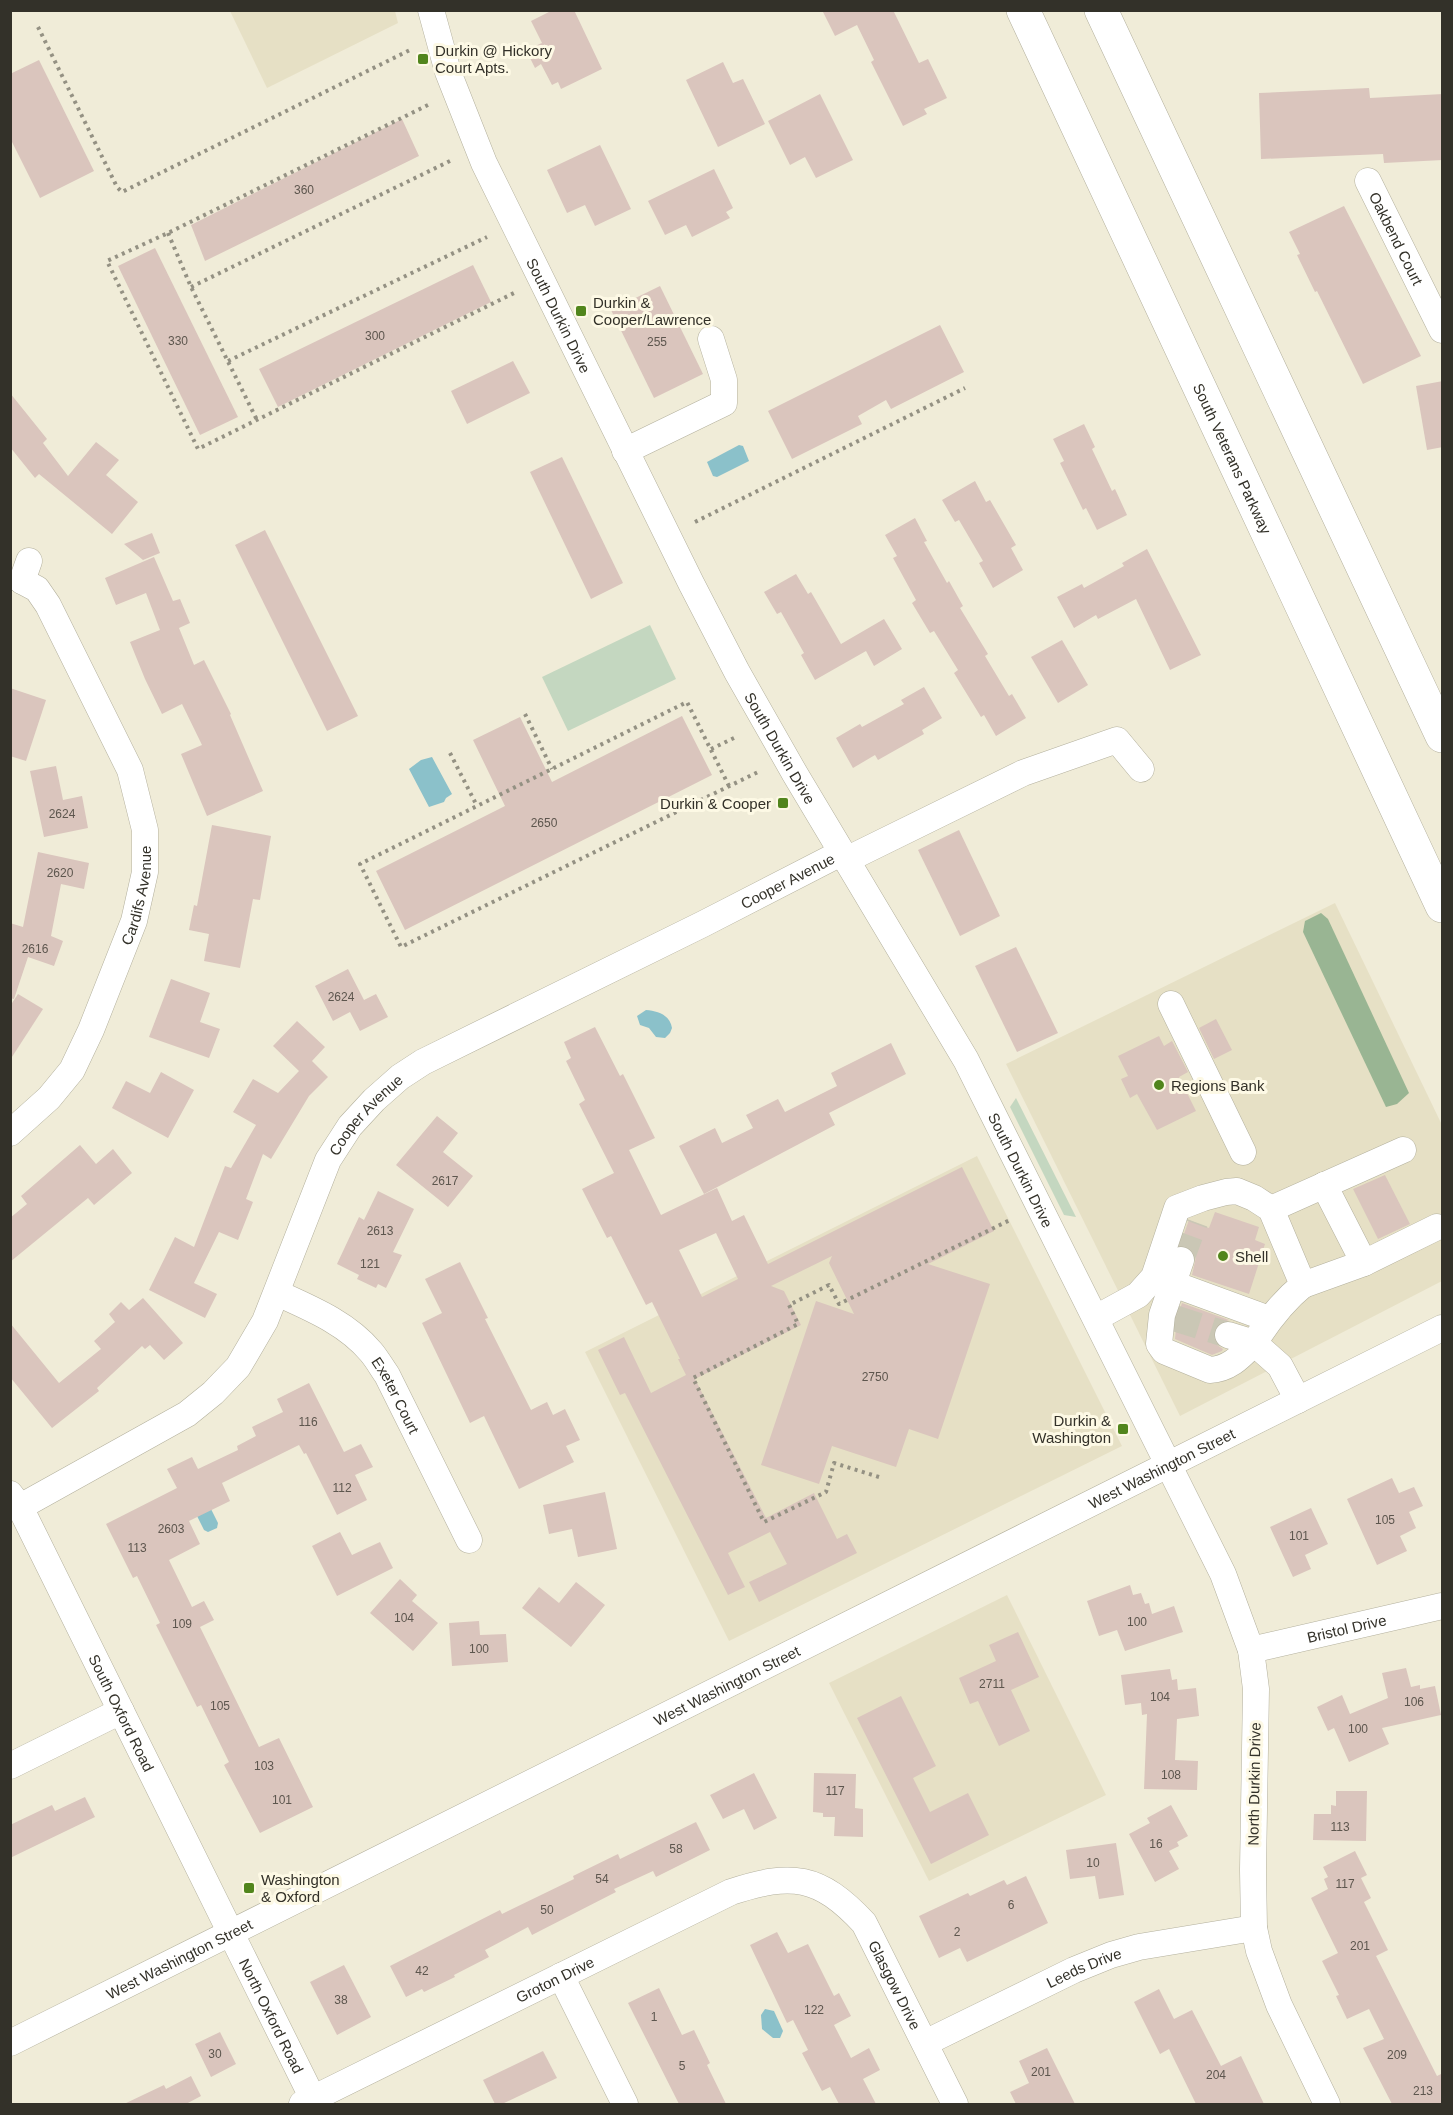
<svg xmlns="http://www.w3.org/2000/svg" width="1453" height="2115" font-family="Helvetica,sans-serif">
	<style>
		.built { fill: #e6e0c5 }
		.green { fill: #c4d7c0 }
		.forest { fill: #99b593 }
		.water { fill: #8bc1ca }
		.building { fill: #dac5bd; fill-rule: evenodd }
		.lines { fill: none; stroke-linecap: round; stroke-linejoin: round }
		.minor-tunnel { stroke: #cac7b5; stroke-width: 26; stroke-dasharray: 26 13; stroke-linecap: butt }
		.minor-casing { stroke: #b3b09d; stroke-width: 27 }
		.highway-casing { stroke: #b3b09d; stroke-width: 34 }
		.path { stroke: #949183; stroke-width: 4; stroke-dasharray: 3 4.5; stroke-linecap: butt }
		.minor { stroke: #fff; stroke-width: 26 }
		.highway { stroke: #fff; stroke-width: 33 }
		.poi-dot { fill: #51851c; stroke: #fdf9e5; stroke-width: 2 }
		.labels { text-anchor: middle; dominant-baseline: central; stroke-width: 6; stroke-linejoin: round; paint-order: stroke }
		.number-label { font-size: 12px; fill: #5d564e }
		.poi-label { font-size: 15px; fill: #333129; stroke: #fdf9e5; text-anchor: start }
		.street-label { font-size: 15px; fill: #333129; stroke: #fdf9e5 }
	</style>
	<rect width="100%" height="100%" fill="#f0ecd8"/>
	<g class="built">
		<polygon points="230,11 395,11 398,23 267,88"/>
		<polygon points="1335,903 1442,1125 1442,1281 1180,1416 1006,1064"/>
		<polygon points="977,1156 1122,1446 729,1641 585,1352"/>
		<polygon points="1007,1595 1106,1795 929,1881 829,1683"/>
	</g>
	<g class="green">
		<polygon points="650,625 676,679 568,731 542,677"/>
		<polygon points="1016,1098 1076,1217 1064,1215 1010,1107"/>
	</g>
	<polygon class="forest" points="1321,913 1328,919 1409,1093 1397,1104 1386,1107 1303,932 1305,921"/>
	<g class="water">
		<polygon points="739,445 743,446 749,461 717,477 713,476 707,462"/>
		<polygon points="432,757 452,794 446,798 444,802 429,807 409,769 421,760"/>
		<path d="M646,1010c12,1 24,5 26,18l-2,5 -5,5 -9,-1 -7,-9 -9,-3 -3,-9z"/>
		<polygon points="204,1495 218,1523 217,1528 208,1532 204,1530 190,1502"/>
		<polygon points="765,2009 774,2011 783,2031 780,2038 773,2038 762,2029 761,2015"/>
	</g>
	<g class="building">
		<polygon points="553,10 574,10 602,69 561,89 558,82 552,85 541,64 535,68 526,50 542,43 531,21"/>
		<polygon points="822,10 893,10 919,63 928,59 947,98 924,109 927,114 903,126 871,62 874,60 857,25 835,36"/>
		<polygon points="39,60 94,171 40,198 10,138 10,74"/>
		<polygon points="723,62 733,83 743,79 765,124 718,147 686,80"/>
		<polygon points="1369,88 1370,98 1443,94 1443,160 1384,163 1383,154 1261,159 1259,93"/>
		<polygon points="820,94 853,160 816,178 805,157 790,165 768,121"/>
		<polygon points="402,119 419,156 205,261 191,225"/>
		<polygon points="600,145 631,209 595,226 585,205 567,213 547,170"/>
		<polygon points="714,169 733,208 726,212 730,218 692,237 686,225 665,235 648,201"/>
		<polygon points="1344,206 1421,356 1363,384 1317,291 1315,292 1297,255 1300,254 1289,232"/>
		<polygon points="155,248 238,417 200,435 118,266"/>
		<polygon points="473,265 491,302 278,407 259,369"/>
		<polygon points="660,286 703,374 654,398 611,310"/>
		<polygon points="940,325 964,372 891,409 886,400 858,416 862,424 792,459 768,411"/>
		<polygon points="513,361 530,393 467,424 451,391"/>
		<polygon points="1443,381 1443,447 1427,450 1416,386"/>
		<polygon points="10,393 47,439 43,443 68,476 96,442 119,460 106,475 138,502 112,534 39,474 35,478 10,447"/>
		<polygon points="1084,424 1095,447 1092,449 1112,491 1115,489 1127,515 1097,530 1086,508 1083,510 1060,463 1064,461 1053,439"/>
		<polygon points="562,457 623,583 591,599 530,472"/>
		<polygon points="975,481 986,502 990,500 1016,545 1011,548 1023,570 993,588 979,563 983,561 959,520 955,522 942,500"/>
		<polygon points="915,518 927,541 924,542 947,583 949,581 963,606 960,608 988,654 985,656 1009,696 1012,694 1026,718 996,736 984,715 981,717 954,673 958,670 934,631 930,633 912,603 916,600 893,558 897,556 885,535"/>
		<polygon points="265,530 358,716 327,731 235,545"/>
		<polygon points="152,533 160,553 143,560 124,544"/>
		<polygon points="1147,549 1201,655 1170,670 1136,599 1098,619 1096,615 1074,628 1057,597 1082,584 1084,588 1124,566 1122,563"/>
		<polygon points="154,557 173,601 180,599 190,623 179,628 194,665 204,660 231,714 230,715 263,791 207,816 181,754 202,745 182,704 162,714 145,679 130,642 160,630 146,593 116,605 105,578"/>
		<polygon points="796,574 808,594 811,592 841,644 884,619 902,649 874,666 866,651 815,680 801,655 804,653 781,612 777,614 764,592"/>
		<polygon points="1062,640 1088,685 1058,703 1031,657"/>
		<polygon points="924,687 942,718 922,730 924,734 878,760 875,755 853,768 836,738 860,724 862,727 904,704 901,700"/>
		<polygon points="10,688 46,700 26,761 10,756"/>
		<polygon points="682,716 712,775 405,930 376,871 505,806 473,740 520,717 552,782"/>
		<polygon points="56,766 63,800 82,796 88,828 44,837 30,771"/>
		<polygon points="212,825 271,836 260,900 253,899 240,968 204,961 209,934 189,930 194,905 197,906"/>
		<polygon points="959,830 1000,916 960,936 918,850"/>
		<polygon points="38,852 89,863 84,889 61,884 51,936 63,941 54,966 28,957 14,999 10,998 10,923 23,927"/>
		<polygon points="1016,947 1058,1033 1017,1052 975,966"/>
		<polygon points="348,969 364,1000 376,994 388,1017 360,1031 350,1012 333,1021 315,986"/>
		<polygon points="171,979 210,993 200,1022 220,1029 209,1058 149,1037"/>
		<polygon points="18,994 43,1009 10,1060 10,1006"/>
		<polygon points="1216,1019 1232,1050 1214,1059 1199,1028"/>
		<polygon points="297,1021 325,1047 312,1061 328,1077 309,1096 271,1159 263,1154 246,1199 253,1202 238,1240 219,1232 194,1283 217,1294 205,1318 149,1290 175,1237 194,1247 225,1166 231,1168 256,1125 233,1112 253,1079 278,1093 299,1071 273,1046"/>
		<path d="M595,1027l25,49 3,-2 32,64 -26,12 32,65 56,-27 15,33 12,-6 24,49 194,-97 32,64 -66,33 62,20 -52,155 -29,-10 -13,38 -64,-21 -13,38 -58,-19 55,-164 38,13 -25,-51 3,-7 -61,30 13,5 17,34 -106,54 71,139 48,-25 23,46 10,-5 10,19 -98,49 -10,-20 38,-18 -17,-32 -42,21 17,34 -17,8 -103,-202 -5,2 -22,-45 26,-13 27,56 35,-18 -8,-16h2l-28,-57 -6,3 -35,-69 -4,2 -25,-49 32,-16 -35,-69 6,-4 -19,-39 5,-3 -7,-16zM716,1233l22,46 -36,18 -23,-47z"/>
		<polygon points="1159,1036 1164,1046 1172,1041 1188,1072 1179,1077 1196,1111 1157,1130 1137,1094 1130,1098 1121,1079 1128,1076 1118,1056"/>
		<polygon points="891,1043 906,1074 829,1113 835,1125 704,1194 679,1146 715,1128 722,1143 753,1128 746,1115 778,1099 785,1112 837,1086 831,1073"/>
		<polygon points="161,1072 194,1090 168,1138 112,1108 126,1081 150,1093"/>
		<polygon points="437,1116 458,1133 443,1152 473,1176 448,1207 396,1165"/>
		<polygon points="80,1145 96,1164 113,1149 132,1173 94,1205 88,1198 10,1262 10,1218 27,1204 21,1196"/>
		<polygon points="1385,1175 1410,1224 1378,1239 1353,1189"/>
		<polygon points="378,1191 414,1209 393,1252 402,1255 386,1288 378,1284 376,1288 357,1279 359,1275 337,1264 359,1217 364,1220"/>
		<polygon points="1215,1212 1259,1227 1255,1240 1265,1244 1249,1294 1192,1275 1196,1257 1192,1250 1180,1245 1189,1220 1209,1228"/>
		<polygon points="460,1262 488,1318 485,1319 531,1410 547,1402 553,1415 565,1409 580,1440 566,1446 574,1462 519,1489 484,1416 470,1423 422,1323 442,1313 425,1279"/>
		<polygon points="143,1298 183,1343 164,1360 150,1345 145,1349 142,1346 97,1388 99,1391 52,1428 10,1377 10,1323 59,1383 101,1349 94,1341 115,1322 109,1314 121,1302 129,1310"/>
		<polygon points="1182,1303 1229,1320 1218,1324 1214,1331 1214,1339 1217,1345 1223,1349 1222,1351 1212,1355 1175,1339 1177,1318"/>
		<polygon points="309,1383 344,1452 361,1444 373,1467 355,1475 367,1500 337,1515 306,1453 304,1454 299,1445 222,1483 230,1501 189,1521 200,1544 169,1560 192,1607 204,1601 214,1620 200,1627 259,1747 279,1738 313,1807 260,1833 224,1765 229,1762 201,1705 197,1707 156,1625 160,1623 137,1576 133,1578 106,1524 177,1488 167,1469 192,1457 198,1469 238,1450 237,1446 256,1436 252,1427 283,1412 277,1399"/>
		<polygon points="1392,1478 1399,1493 1414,1487 1423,1506 1409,1512 1416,1528 1400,1536 1407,1551 1377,1565 1347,1499"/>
		<polygon points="605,1492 617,1549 578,1557 572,1529 549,1534 543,1505"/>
		<polygon points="1311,1508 1328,1544 1305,1555 1311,1569 1293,1577 1270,1527"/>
		<polygon points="340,1532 352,1555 380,1542 393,1568 337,1596 312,1546"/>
		<polygon points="400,1579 417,1595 412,1601 438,1623 413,1651 370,1613"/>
		<polygon points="576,1582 605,1605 571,1647 522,1608 539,1587 559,1603"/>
		<polygon points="1130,1585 1133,1595 1141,1593 1145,1604 1149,1603 1152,1614 1174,1606 1183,1632 1125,1651 1117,1630 1099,1636 1087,1601"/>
		<polygon points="479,1621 480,1635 506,1634 508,1662 452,1666 449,1623"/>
		<polygon points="1018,1632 1039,1677 1011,1690 1030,1731 999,1746 978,1701 970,1704 959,1678 996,1661 989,1645"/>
		<polygon points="1406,1668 1411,1687 1420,1685 1420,1689 1435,1686 1441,1715 1382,1728 1389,1744 1349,1762 1334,1728 1328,1731 1317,1707 1342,1695 1350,1714 1388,1698 1382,1673"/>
		<polygon points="1170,1669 1172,1680 1177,1679 1178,1690 1196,1688 1199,1716 1177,1719 1175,1760 1198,1761 1197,1790 1144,1789 1147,1714 1142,1715 1141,1703 1125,1705 1121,1675"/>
		<polygon points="901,1696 936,1766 913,1778 930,1812 968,1793 989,1835 931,1864 857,1718"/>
		<polygon points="754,1773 777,1818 754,1830 744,1809 723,1819 710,1795"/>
		<polygon points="814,1773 856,1774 855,1808 863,1809 863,1837 834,1836 835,1817 823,1817 823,1813 813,1812"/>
		<polygon points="1336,1791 1367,1791 1366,1841 1313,1840 1314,1814 1331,1814 1331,1805 1336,1806"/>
		<polygon points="85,1797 95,1817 10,1858 10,1825 52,1805 55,1811"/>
		<polygon points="1171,1805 1188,1836 1177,1842 1179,1846 1169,1851 1179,1869 1155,1882 1129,1834 1150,1823 1147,1818"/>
		<polygon points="696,1822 710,1850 656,1877 653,1871 614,1889 616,1892 532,1935 528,1927 485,1950 489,1957 454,1975 455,1977 424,1992 422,1989 406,1997 390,1966 500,1910 502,1914 574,1879 573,1876 618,1854 620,1859"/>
		<polygon points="1116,1843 1124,1895 1099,1899 1095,1876 1070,1879 1066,1850"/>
		<polygon points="1355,1851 1367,1875 1361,1878 1371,1898 1364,1902 1388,1950 1376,1956 1437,2076 1443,2073 1443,2104 1392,2104 1363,2048 1384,2039 1369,2009 1347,2019 1336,1996 1339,1995 1322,1961 1338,1953 1311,1898 1328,1889 1324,1879 1328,1877 1323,1867"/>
		<polygon points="1026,1876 1048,1923 967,1962 960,1948 939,1958 919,1916 968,1893 970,1896 1004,1880 1007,1885"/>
		<polygon points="777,1932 788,1953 808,1944 834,1996 839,1993 851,2016 834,2025 851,2058 869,2048 880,2070 863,2079 876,2104 839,2104 830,2087 822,2091 802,2053 808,2050 793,2020 787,2023 750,1945"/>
		<polygon points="344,1965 371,2017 337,2035 310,1982"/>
		<polygon points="659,1988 682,2035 694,2030 710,2063 707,2065 726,2104 679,2104 628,2003"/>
		<polygon points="1159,1989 1174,2019 1192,2010 1221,2066 1241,2056 1264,2104 1196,2104 1169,2049 1160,2054 1134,2002"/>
		<polygon points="220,2032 236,2064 211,2077 195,2044"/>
		<polygon points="1047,2048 1075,2104 1016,2104 1010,2092 1029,2083 1019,2061"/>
		<polygon points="543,2051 557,2078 502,2104 495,2104 483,2080"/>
		<polygon points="191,2076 201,2096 186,2104 124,2104 164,2085 166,2089"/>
	</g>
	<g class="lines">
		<g class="minor-tunnel">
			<polyline points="1181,1260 1195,1222"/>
			<polyline points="1174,1318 1228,1335"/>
		</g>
		<g class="minor-casing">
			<g id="minor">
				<path id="s1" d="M431,10l17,62 36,91 207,420 46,89 58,102 171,286 257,514 28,76 5,39 -3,181 1,58 5,23 20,54 48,99"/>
				<path id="s2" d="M1368,181l74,149"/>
				<polyline points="625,451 724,403 724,380 711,339"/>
				<polyline points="22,581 29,561"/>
				<polyline points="846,860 1023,773 1117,740 1141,769"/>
				<polyline points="1171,1004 1243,1152"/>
				<path id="s3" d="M10,1133l39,-35 23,-28 19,-40 43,-109 11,-49v-42l-15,-60 -82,-165 -11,-16 -15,-8"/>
				<polyline points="1324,1185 1364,1263"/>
				<polyline points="1271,1209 1403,1150"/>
				<path d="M1181,1260l-19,55 -3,29 5,7 46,19c20,-1 31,-14 44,-27l-26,-8"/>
				<polyline points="1157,1278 1269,1319"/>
				<polyline points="1303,1285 1364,1263 1437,1227"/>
				<path id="s4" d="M277,1293c33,15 70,30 94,59 6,7 11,16 16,23l82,165"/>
				<path d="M1096,1318l42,-23 16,-18 23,-69 26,-10 23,-6 11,-1 17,7 17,11 32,76c-21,17 -35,36 -49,58l26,23 18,34"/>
				<path id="s5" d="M10,1494l10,13 293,592"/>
				<path id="s6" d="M20,1507l167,-93 26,-21 25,-26 27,-46 63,-161 22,-34 24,-26 26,-23 23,-15 280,-138 138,-71"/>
				<path id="s7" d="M1251,1650l191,-44"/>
				<polyline points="10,1766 121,1711"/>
				<polyline points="561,1976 625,2104"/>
				<path id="s8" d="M10,2043l1432,-715"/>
				<path id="s9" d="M925,2043l149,-73 37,-15 28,-8 115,-19"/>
				<path id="s10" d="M302,2104l429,-212c61,-20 88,-17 133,31l91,181"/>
			</g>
		</g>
		<g class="highway-casing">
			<g id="highway">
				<path id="s11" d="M1023,10l419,896"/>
				<polyline points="1101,10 1442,736"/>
			</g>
		</g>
		<g class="path">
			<polyline points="38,27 117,187 122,192 410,50"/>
			<polyline points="428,105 168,233 107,261 198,449 514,293"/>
			<polyline points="168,233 191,287 257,420"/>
			<polyline points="191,287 450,161"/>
			<polyline points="228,361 487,237"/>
			<polyline points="695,522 965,388"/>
			<polyline points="525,714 552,769"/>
			<polyline points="711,749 738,736"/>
			<polyline points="450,753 477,806"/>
			<polyline points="729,786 687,702 360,864 401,947 758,772"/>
			<polyline points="879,1477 834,1463 826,1492 764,1522 693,1378 798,1324 789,1305 829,1285 839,1304 1012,1219"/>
		</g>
		<use href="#minor" class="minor"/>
		<use href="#highway" class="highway"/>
	</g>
	<g class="poi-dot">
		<rect x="417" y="53" width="12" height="12" rx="3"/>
		<rect x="575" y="305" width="12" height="12" rx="3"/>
		<rect x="777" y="797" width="12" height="12" rx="3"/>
		<circle cx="1159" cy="1085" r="6"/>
		<circle cx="1223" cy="1256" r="6"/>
		<rect x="1117" y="1423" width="12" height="12" rx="3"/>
		<rect x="243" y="1882" width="12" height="12" rx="3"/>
	</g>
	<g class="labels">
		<g class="number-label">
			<text x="304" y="190">360</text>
			<text x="375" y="336">300</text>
			<text x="178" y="341">330</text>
			<text x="657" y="342">255</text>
			<text x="62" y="814">2624</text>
			<text x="544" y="823">2650</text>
			<text x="60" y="873">2620</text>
			<text x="35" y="949">2616</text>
			<text x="341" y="997">2624</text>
			<text x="445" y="1181">2617</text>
			<text x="380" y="1231">2613</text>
			<text x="370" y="1264">121</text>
			<text x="875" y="1377">2750</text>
			<text x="308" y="1422">116</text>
			<text x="342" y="1488">112</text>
			<text x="1385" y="1520">105</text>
			<text x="171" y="1529">2603</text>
			<text x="1299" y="1536">101</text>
			<text x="137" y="1548">113</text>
			<text x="404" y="1618">104</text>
			<text x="1137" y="1622">100</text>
			<text x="182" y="1624">109</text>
			<text x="479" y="1649">100</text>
			<text x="992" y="1684">2711</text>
			<text x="1160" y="1697">104</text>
			<text x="1414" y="1702">106</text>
			<text x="220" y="1706">105</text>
			<text x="1358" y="1729">100</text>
			<text x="264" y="1766">103</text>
			<text x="1171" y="1775">108</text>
			<text x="835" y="1791">117</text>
			<text x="282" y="1800">101</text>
			<text x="1340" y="1827">113</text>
			<text x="1156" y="1844">16</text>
			<text x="676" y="1849">58</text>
			<text x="1093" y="1863">10</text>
			<text x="602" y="1879">54</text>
			<text x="1345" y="1884">117</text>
			<text x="1011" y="1905">6</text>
			<text x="547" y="1910">50</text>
			<text x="957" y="1932">2</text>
			<text x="1360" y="1946">201</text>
			<text x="422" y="1971">42</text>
			<text x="341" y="2000">38</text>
			<text x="814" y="2010">122</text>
			<text x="654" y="2017">1</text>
			<text x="215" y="2054">30</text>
			<text x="1397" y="2055">209</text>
			<text x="682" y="2066">5</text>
			<text x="1041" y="2072">201</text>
			<text x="1216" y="2075">204</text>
			<text x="1423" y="2091">213</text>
		</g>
		<g class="poi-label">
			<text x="435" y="50">Durkin @ Hickory<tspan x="435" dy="17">Court Apts.</tspan></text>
			<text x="593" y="302">Durkin &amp;<tspan x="593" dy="17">Cooper/Lawrence</tspan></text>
			<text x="771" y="803" text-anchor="end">Durkin &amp; Cooper</text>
			<text x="1171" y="1085">Regions Bank</text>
			<text x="1235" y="1256">Shell</text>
			<text x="1111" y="1420" text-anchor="end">Durkin &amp;<tspan x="1111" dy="17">Washington</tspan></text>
			<text x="261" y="1879">Washington<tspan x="261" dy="17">&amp; Oxford</tspan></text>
		</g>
		<g class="street-label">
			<text stroke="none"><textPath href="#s2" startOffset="64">Oakbend Court</textPath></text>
			<text stroke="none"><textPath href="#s1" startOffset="332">South Durkin Drive</textPath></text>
			<text stroke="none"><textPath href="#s11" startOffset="495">South Veterans Parkway</textPath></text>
			<text stroke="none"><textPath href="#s1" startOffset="818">South Durkin Drive</textPath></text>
			<text stroke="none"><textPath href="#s6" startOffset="1032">Cooper Avenue</textPath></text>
			<text stroke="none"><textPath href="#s3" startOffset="276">Cardifs Avenue</textPath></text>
			<text stroke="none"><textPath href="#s6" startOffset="546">Cooper Avenue</textPath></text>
			<text stroke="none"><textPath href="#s1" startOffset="1304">South Durkin Drive</textPath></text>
			<text stroke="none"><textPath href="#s4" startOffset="162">Exeter Court</textPath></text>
			<text stroke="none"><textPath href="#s8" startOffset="1287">West Washington Street</textPath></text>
			<text stroke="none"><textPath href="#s7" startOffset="98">Bristol Drive</textPath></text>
			<text stroke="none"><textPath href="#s8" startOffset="801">West Washington Street</textPath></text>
			<text stroke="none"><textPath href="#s5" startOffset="246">South Oxford Road</textPath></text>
			<text transform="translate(1254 1784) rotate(-89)">North Durkin Drive</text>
			<text stroke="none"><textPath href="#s8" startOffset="189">West Washington Street</textPath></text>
			<text stroke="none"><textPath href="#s9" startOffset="176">Leeds Drive</textPath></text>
			<text stroke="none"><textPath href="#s10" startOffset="282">Groton Drive</textPath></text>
			<text stroke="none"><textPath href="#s10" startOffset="696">Glasgow Drive</textPath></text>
			<text stroke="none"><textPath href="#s5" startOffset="584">North Oxford Road</textPath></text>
		</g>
	</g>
	<rect width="1453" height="2115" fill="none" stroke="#333129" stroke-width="24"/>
</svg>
